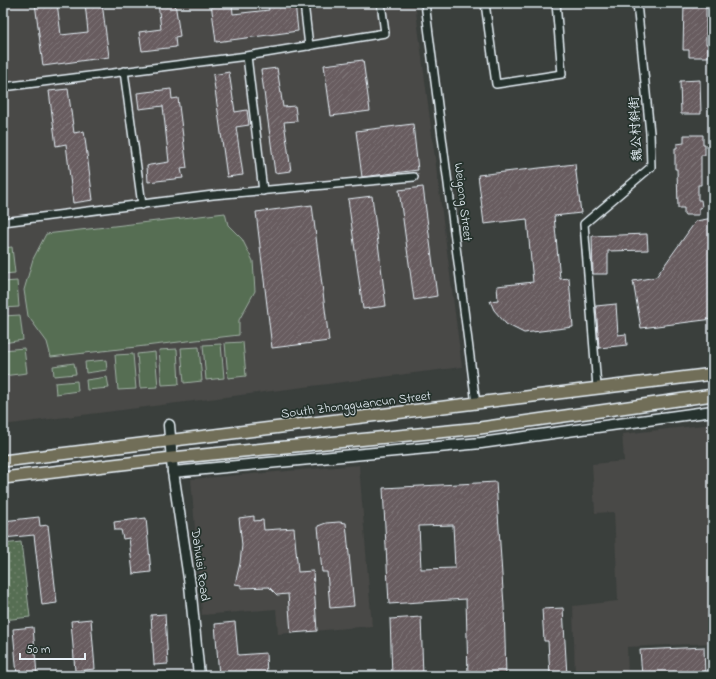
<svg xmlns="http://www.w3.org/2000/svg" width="716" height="679" font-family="'Indie Flower','LXGW WenKai TC',sans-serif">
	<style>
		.built { fill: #484846 }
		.green { fill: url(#green-dots); stroke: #a0b0a5 }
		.pitch { fill: #576e52; stroke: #a0b0a5 }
		.building { fill: url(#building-hatch); stroke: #e8f1f8; fill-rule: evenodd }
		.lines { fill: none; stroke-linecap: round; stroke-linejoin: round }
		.street-casing { stroke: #e8f1f8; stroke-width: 10 }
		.secondary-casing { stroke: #e8f1f8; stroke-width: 13 }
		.primary-casing { stroke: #e8f1f8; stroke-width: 14 }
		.street { stroke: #26332d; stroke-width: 7 }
		.secondary { stroke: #26332d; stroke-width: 10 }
		.primary { stroke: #716e59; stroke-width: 11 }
		.labels { text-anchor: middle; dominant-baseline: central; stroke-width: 3.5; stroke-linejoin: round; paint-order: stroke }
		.street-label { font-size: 13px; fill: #e8f1f8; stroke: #26332d }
	</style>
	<defs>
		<pattern id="green-dots" width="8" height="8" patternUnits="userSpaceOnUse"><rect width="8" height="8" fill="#576e52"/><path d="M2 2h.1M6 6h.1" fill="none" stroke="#6f836c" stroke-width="1.8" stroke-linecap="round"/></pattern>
		<pattern id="building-hatch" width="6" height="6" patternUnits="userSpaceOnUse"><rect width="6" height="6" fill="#675c5f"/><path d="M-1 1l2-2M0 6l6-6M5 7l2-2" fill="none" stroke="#7d7477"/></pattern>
	</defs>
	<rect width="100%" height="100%" fill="#3a3f3c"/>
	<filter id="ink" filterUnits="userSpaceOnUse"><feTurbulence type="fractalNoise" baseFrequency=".025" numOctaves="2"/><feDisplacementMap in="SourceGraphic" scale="8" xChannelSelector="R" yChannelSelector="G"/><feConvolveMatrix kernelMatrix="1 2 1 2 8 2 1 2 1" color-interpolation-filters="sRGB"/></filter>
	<g filter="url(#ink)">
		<g class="built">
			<polygon points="3,3 415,3 462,367 3,425"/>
			<polygon points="713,424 713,643 627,647 628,676 575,676 573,606 618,601 614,512 595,513 592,464 624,461 622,434"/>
			<polygon points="359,465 372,626 278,634 276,609 202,615 191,479"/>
		</g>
		<polygon class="green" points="21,542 30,617 3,620 3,544"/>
		<g class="pitch">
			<polygon points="225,213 228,225 242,239 253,261 255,291 239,320 239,335 51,357 47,342 28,316 24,290 33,259 46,234"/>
			<polygon points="12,247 15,273 3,274 3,248"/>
			<polygon points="17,281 19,307 3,308 3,282"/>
			<polygon points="20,315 23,340 3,343 3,316"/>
			<polygon points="243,342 246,376 228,378 225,343"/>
			<polygon points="221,344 224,378 206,380 203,345"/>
			<polygon points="199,347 202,381 184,383 181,348"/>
			<polygon points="24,348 27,373 3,376 3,350"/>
			<polygon points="177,349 179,384 162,385 159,350"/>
			<polygon points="155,352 158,387 140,388 137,354"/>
			<polygon points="133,354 136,389 118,390 115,355"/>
			<polygon points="106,360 107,370 86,373 85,362"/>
			<polygon points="74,363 76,374 54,376 53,366"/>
			<polygon points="107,377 109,388 87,390 86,380"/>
			<polygon points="77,381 78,391 56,394 55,383"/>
		</g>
		<g class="building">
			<polygon points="35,3 57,3 61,35 88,32 85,3 102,3 109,57 43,66"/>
			<polygon points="158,3 175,3 180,36 175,37 176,47 142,51 139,32 161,29"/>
			<polygon points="211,3 232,3 233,14 269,10 268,3 295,3 298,31 216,42"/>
			<polygon points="684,3 695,3 695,5 706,5 706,44 708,44 708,57 689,57 689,50 683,50"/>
			<polygon points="363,60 370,111 331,116 324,65"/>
			<polygon points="277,68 283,107 295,106 297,121 284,122 291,171 275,173 261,70"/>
			<polygon points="229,72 235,112 247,110 249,125 236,127 243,175 227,177 213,75"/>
			<polygon points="700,80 701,114 681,114 680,81"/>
			<polygon points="68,89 74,133 84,131 93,200 73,203 66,144 56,146 49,91"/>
			<polygon points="171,89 172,99 178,98 187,168 181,169 183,178 148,182 147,166 150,165 169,162 163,106 139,109 137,93"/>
			<polygon points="413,124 418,170 362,177 356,131"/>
			<polygon points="684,135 703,135 703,144 705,144 705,155 701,155 701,185 698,185 698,200 701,200 702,207 699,208 699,215 684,215 684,208 678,208 677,169 675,169 675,148 677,148 677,144 684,143"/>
			<polygon points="575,164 581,213 554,216 560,279 569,278 573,327 524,333 506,324 494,310 490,301 498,300 497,286 533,282 527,219 484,224 478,175"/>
			<polygon points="423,187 437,296 414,300 399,190"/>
			<polygon points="372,196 386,306 363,309 348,199"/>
			<polygon points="312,205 329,341 272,348 256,212"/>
			<polygon points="713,218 713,319 641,328 633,281 656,277 696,221"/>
			<polygon points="647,234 648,250 608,251 608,274 593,274 592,236"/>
			<polygon points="616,304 618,335 626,334 627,345 599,348 596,306"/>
			<path d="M496,482l8,124 2,70h-38l-2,-77 -77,5 -6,-116zM453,525l2,43 -34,1 -2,-43z"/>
			<polygon points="254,516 254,521 263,520 264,530 294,528 298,572 313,571 317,631 291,633 288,594 277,595 269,587 241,588 241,585 235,584 240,563 242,545 239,518"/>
			<polygon points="39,517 40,526 48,525 57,603 42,605 34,535 3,538 3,521"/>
			<polygon points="146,518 151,572 133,574 129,538 123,539 121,530 115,530 114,522"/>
			<polygon points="339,522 346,523 354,606 330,608 327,572 322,572 318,526 326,523"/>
			<polygon points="563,608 567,676 550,676 548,641 544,641 542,609"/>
			<polygon points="165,614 168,664 154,665 151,615"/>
			<polygon points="421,617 423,676 392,676 390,619"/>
			<polygon points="91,619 95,669 75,671 71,621"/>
			<polygon points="235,622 238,655 266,653 267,676 219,676 215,624"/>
			<polygon points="33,627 37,675 17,676 13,629"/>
			<polygon points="704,647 705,676 642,676 640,650"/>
		</g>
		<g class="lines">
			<g class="street-casing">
				<g id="street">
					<polyline points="304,3 309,46"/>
					<polyline points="425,3 476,404"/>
					<polyline points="485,3 496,84 562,74 556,3"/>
					<polyline points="247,56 263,191"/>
					<polyline points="124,71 142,205"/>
					<polyline points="3,87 247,56 385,33 381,3"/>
					<polyline points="3,222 213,195 414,177"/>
					<polyline points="597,387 584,224 651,167 650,133 637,3"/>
				</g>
			</g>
			<g class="secondary-casing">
				<g id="secondary">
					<polyline points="169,425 173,472 190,585 199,676"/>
					<polyline points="173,472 481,443 713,411"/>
				</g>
			</g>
			<g class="primary-casing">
				<g id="primary">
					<polyline points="3,461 713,374"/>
					<polyline points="3,478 172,458 480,428 713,395"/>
				</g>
			</g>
			<use href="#street" class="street"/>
			<use href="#secondary" class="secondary"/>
			<use href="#primary" class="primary"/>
		</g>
	</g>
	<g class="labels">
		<g class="street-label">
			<text transform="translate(636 129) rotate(-93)">魏公村斜街</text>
			<text transform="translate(463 202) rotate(83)">Weigong Street</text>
			<text transform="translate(356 405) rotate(-7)">South Zhongguancun Street</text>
			<text transform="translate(200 565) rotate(82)">Dahuisi Road</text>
		</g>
	</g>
	<rect width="716" height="679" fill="none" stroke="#26332d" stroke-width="16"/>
	<rect x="8" y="8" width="700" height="663" fill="none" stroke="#e8f1f8" stroke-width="1.5" filter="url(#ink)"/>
	<path d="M20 653v6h65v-6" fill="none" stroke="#e8f1f8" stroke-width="2"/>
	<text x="26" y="653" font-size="12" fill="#e8f1f8" stroke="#26332d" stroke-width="3" paint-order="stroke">50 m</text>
</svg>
